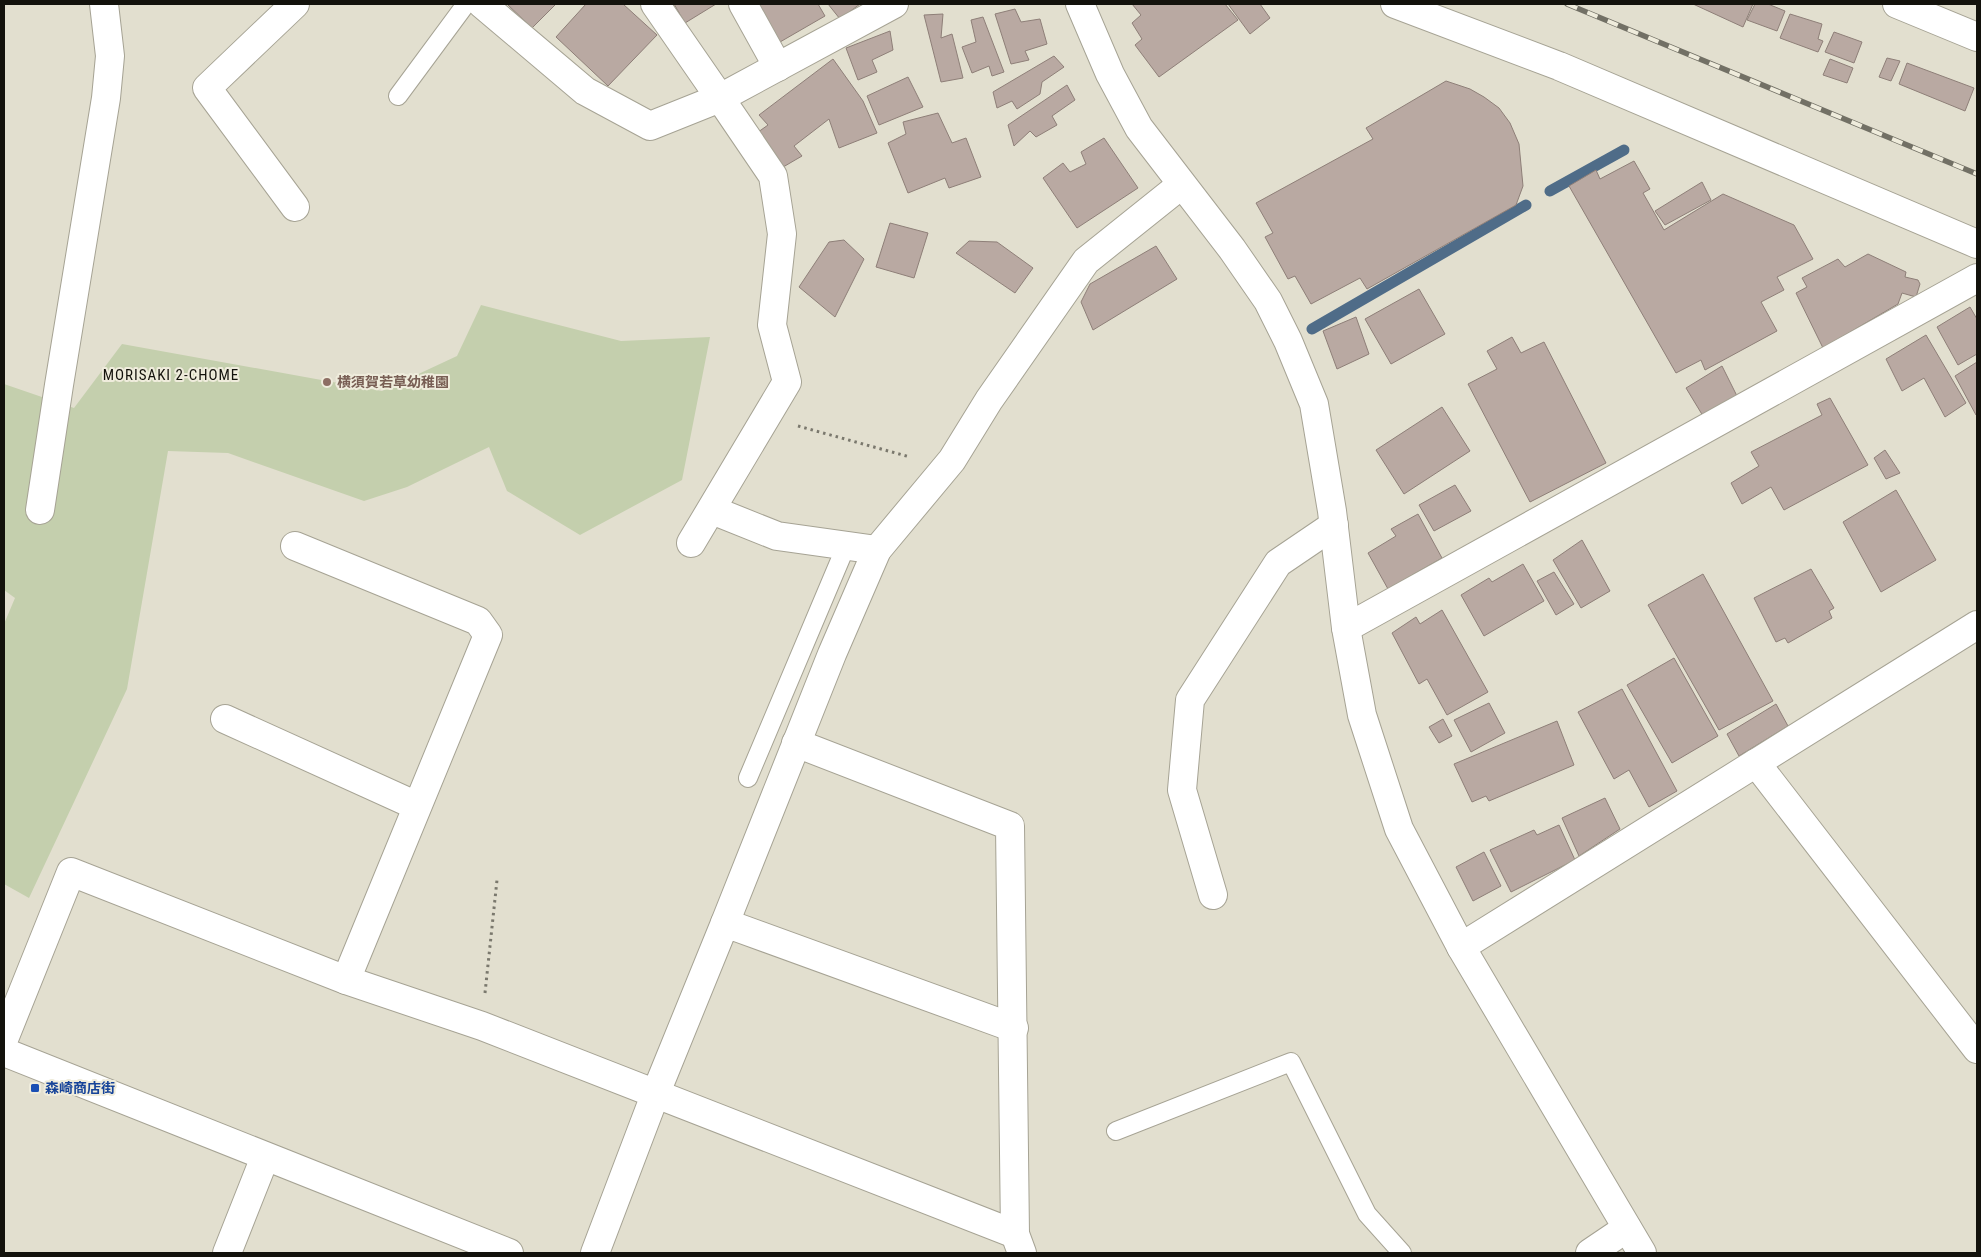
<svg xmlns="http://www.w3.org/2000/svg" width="1981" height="1257" font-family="'Roboto Condensed','Noto Sans JP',sans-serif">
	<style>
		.green { fill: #c4cfad }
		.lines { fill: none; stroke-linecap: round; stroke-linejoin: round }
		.stream { stroke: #4f6c88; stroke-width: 11 }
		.building { fill: #b9a9a2; stroke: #8e7f78 }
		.lane-casing { stroke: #a6a394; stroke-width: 20 }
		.street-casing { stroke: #a6a394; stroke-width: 30 }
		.secondary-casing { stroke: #a6a394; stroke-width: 30 }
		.path { stroke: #7a786d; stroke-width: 3; stroke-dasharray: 2.5 4; stroke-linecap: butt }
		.lane { stroke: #fff; stroke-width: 18 }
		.street { stroke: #fff; stroke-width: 28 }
		.secondary { stroke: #fff; stroke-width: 28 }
		.rail-casing { stroke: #727065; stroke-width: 5.5 }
		.rail { stroke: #efecdc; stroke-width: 4; stroke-dasharray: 11; stroke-linecap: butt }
		.education-dot { fill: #8d6e63; stroke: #efecdc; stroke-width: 2 }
		.transit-dot { fill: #1a4fb4; stroke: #efecdc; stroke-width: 2 }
		.labels { text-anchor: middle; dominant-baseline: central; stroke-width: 4; stroke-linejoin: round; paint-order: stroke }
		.education-label { font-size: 14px; font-weight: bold; fill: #785e54; stroke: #efecdc; text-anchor: start }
		.transit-label { font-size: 14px; font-weight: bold; fill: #164399; stroke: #efecdc; text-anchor: start }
		.neighbourhood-label { font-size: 15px; letter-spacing: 1px; fill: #13120c; stroke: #efecdc }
	</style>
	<rect width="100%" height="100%" fill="#e2dfcf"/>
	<polygon class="green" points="481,305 621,341 710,337 682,480 580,535 507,491 489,447 407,487 364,501 228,453 168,451 127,689 29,898 4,884 4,624 15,598 4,590 4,384 74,408 122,344 382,391 457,356"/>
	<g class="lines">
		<g class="stream">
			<polyline points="1550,191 1624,150"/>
			<polyline points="1312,329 1526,205"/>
		</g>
	</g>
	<g class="building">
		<polygon points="507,4 556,4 532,28"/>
		<polygon points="586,4 623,4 657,35 608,86 556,37"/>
		<polygon points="674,4 716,4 685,23"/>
		<polygon points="758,4 818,4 825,16 780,42"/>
		<polygon points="828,4 860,4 840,19"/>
		<polygon points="1132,4 1225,4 1238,20 1159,77 1135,45 1142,39 1132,23 1141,15"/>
		<polygon points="1228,4 1260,4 1270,18 1250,34"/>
		<polygon points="1693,4 1753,4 1743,27"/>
		<polygon points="1755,4 1768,4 1785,11 1777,31 1747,20"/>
		<polygon points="1015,9 1021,22 1040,19 1047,44 1025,51 1029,60 1011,64 995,14"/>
		<polygon points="943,14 941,38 952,34 963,78 941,82 924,15"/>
		<polygon points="1790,14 1822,24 1818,39 1823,41 1818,52 1780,38"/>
		<polygon points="983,17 1004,72 992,76 989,66 972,73 962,47 976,42 971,20"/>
		<polygon points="890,31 893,50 872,60 877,72 858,80 846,48"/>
		<polygon points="1834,32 1862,42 1854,63 1825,52"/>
		<polygon points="1054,56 1064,67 1042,82 1040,94 1017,109 1012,101 997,108 993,92"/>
		<polygon points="1887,58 1900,61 1891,81 1879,77"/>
		<polygon points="833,59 863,101 877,133 839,148 829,119 794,146 802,156 778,170 754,135 768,125 759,115"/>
		<polygon points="1830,59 1853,68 1847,83 1823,75"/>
		<polygon points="1907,63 1974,88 1965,111 1899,84"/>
		<polygon points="908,77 923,107 879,125 867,96"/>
		<polygon points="1446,81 1470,89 1484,97 1499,108 1510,123 1519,144 1523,186 1516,205 1367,289 1360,278 1311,304 1295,276 1288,279 1265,237 1273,233 1256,203 1373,139 1366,128"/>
		<polygon points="1067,85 1075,100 1052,116 1057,125 1036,137 1030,131 1014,146 1008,125"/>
		<polygon points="938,113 952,143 966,138 981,177 949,188 945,178 908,193 888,143 906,134 903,122"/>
		<polygon points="1104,138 1138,188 1077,228 1043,178 1063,163 1070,172 1086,164 1081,152"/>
		<polygon points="1634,161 1650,189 1643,193 1664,230 1723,194 1794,225 1813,259 1777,277 1784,290 1761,302 1777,331 1705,370 1701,360 1676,373 1569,186 1596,170 1600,179"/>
		<polygon points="1702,182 1711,200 1665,225 1655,211"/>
		<polygon points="890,223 928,233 914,278 876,267"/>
		<polygon points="844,240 864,259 835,317 799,287 829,242"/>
		<polygon points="969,241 997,242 1033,268 1015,293 956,253"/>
		<polygon points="1156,246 1177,279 1093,330 1081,302 1090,284"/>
		<polygon points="1868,254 1906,272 1905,277 1918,280 1920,284 1916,297 1902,293 1898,304 1823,348 1796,293 1807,287 1802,278 1838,259 1845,267"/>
		<polygon points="1419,289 1445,334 1391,364 1365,319"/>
		<polygon points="1970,307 1977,319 1977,354 1958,365 1937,327"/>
		<polygon points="1356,317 1369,354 1337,369 1323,331"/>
		<polygon points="1926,335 1966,403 1945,417 1924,378 1902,391 1886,359"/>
		<polygon points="1512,337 1521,353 1544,342 1606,463 1530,502 1468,384 1497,369 1487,351"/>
		<polygon points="1977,362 1977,414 1976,415 1955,376"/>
		<polygon points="1722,366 1738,398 1703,416 1686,388"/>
		<polygon points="1830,398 1868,465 1784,510 1771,487 1742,504 1731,483 1759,466 1751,452 1822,415 1817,404"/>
		<polygon points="1442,407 1470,451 1404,494 1376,450"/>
		<polygon points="1885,450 1900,473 1886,479 1874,458"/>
		<polygon points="1455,485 1471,511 1434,531 1419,505"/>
		<polygon points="1896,490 1936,560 1881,592 1843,522"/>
		<polygon points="1418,514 1442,558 1388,589 1368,553 1396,536 1391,529"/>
		<polygon points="1582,540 1610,591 1581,608 1553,560"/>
		<polygon points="1523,564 1544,601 1484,636 1461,595 1489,578 1492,582"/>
		<polygon points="1811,569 1834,608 1829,611 1832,618 1788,643 1785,638 1776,642 1754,598"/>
		<polygon points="1554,572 1574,604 1556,615 1537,581"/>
		<polygon points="1703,574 1773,701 1719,730 1648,605"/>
		<polygon points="1442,610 1488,692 1447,715 1427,679 1419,684 1392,633 1416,617 1420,624"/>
		<polygon points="1674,658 1718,736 1672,763 1627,685"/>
		<polygon points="1622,689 1677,791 1649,807 1629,770 1614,779 1578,712"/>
		<polygon points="1489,703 1505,733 1471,752 1454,720"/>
		<polygon points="1776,704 1788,726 1739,756 1727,734"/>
		<polygon points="1443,719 1452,736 1439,743 1429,727"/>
		<polygon points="1557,721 1574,765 1489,801 1486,796 1472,802 1454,764"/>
		<polygon points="1605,798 1620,829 1579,856 1562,818"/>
		<polygon points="1559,825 1575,860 1511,892 1490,850 1534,830 1537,835"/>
		<polygon points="1484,852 1501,886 1473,901 1456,867"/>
	</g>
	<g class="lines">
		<g class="lane-casing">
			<g id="lane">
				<polyline points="398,96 466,4"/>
				<polyline points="748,778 846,546"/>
				<polyline points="1116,1131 1291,1062 1367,1214 1402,1253"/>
			</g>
		</g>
		<g class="street-casing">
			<g id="street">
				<polyline points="295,4 207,88 295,207"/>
				<polyline points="482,4 585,91 650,126 720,98 773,176 782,234 772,325 787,382 691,543"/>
				<polyline points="655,4 720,98 894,4"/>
				<polyline points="743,4 778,67"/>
				<polyline points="40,510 59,385 106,98 110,56 104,4"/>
				<polyline points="712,510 777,536 877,550"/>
				<polyline points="295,546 478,621 488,635 346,980"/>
				<polyline points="1346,628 1977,278"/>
				<polyline points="225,719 417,806"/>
				<polyline points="796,743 1010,826 1015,1234 1022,1253"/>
				<polyline points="1756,763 1977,625"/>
				<polyline points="1213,895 1182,790 1190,700 1278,563 1334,525"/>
				<polyline points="725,923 832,654 877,550 952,460 989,400 1086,261 1181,185"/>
				<polyline points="4,1039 71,872 346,980 482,1026 1015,1234"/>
				<polyline points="227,1253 265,1157"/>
				<polyline points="595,1253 655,1095 725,923 1014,1028"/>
				<polyline points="1590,1253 1627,1228"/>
			</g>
		</g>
		<g class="secondary-casing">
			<g id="secondary">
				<polyline points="1080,4 1110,74 1139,128 1232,249 1268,301 1288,341 1314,404 1332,511 1346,628 1362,715 1399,829 1461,947 1642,1253"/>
				<polyline points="1395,4 1559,66 1977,244"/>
				<polyline points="1897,4 1977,37"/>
				<polyline points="1461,947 1756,763 1977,1049"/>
				<polyline points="4,1052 509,1253"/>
			</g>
		</g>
		<g class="path">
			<polyline points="798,426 910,457"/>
			<polyline points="485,993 497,880"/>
		</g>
		<use href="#lane" class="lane"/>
		<use href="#street" class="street"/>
		<use href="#secondary" class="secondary"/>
		<g class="rail-casing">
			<polyline id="rail" points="1567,4 1977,174"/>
		</g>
		<use href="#rail" class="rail"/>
	</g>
	<circle class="education-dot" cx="327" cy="382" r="5"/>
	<rect class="transit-dot" x="30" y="1083" width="10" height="10" rx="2.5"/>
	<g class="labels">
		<g class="education-label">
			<text x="337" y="382">横須賀若草幼稚園</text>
		</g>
		<g class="transit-label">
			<text x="45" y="1088">森崎商店街</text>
		</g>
		<g class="neighbourhood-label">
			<text x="171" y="375">MORISAKI 2-CHOME</text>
		</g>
	</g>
	<rect width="1981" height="1257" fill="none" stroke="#13120c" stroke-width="10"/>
</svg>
